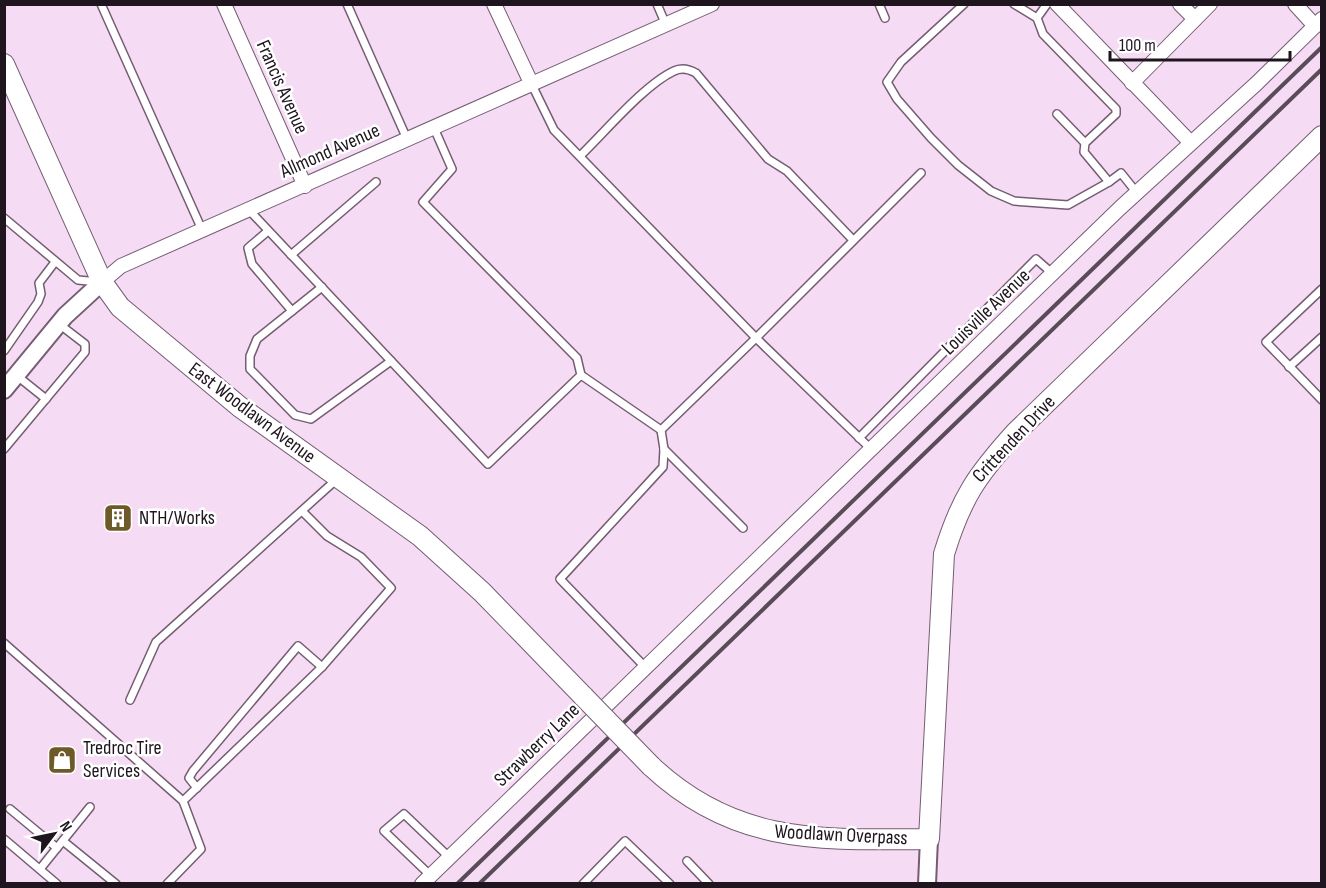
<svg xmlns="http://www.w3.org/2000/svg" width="1326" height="888" font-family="'Sofia Sans Condensed',sans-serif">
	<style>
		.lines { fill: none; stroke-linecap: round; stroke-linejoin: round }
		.service-casing { stroke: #745d72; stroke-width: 10 }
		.minor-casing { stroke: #745d72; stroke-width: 16 }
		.tertiary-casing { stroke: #745d72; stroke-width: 20 }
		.secondary-casing { stroke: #745d72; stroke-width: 22 }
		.service { stroke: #fff; stroke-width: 7 }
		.minor { stroke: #fff; stroke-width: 14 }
		.tertiary { stroke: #fff; stroke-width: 16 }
		.secondary { stroke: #fff; stroke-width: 20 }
		.rail { stroke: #594b58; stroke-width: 4 }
		.secondary-bridge-casing { stroke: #745d72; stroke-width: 22; stroke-linecap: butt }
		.secondary-bridge { stroke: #fff; stroke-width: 20 }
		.labels { text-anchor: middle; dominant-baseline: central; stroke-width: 5; stroke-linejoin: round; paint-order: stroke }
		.street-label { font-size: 20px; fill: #1e151e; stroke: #fff }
		.poi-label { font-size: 20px; fill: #1e151e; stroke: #fff; text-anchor: start }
	</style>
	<rect width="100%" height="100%" fill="#f5dbf3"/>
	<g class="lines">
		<g class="service-casing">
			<g id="service">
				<polyline points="101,4 203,232"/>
				<polyline points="347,4 407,139"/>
				<polyline points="657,4 666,25"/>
				<polyline points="879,4 885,18"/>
				<polyline points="964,4 901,62 887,82 897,99 931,138 958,165 991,191 1014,201 1068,205 1109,182"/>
				<polyline points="1014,4 1037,18"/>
				<polyline points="1047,4 1037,18 1043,34 1116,109 1116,114 1085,143 1084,152 1109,182 1121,173 1137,193"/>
				<polyline points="532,85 554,130 756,338 661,430 581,375"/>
				<polyline points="1057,114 1085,143"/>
				<path d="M580,156c25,-24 64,-71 94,-85 8,-4 15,-2 22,2l72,86 19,12 66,69"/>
				<polyline points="250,211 488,464 581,375 577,358 423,202 452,169 434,128"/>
				<polyline points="4,218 78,280 99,282"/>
				<polyline points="268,231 248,248 252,264 292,311"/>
				<polyline points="291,255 376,182"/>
				<polyline points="322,287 257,339 250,356 250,369 295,415 311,419 391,361"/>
				<polyline points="1322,289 1266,342 1322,400"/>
				<polyline points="4,351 38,302 41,294 39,283 55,262"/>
				<polyline points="1289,367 1322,337"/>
				<polyline points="16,375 46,399"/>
				<polyline points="859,438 1036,259 1053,274"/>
				<polyline points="4,449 85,352 85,344 59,324"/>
				<polyline points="664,449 743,528"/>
				<polyline points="872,450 756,338 921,173"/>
				<polyline points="4,643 183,801 201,849 167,884"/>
				<polyline points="646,668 560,579 663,467 664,449 661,430"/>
				<polyline points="130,700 156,642 337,479"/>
				<polyline points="197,788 189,778 193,771 298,646 322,667"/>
				<polyline points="183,801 322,667 391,588 361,557 327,536 302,511"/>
				<polyline points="10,809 57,848"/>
				<polyline points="4,839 57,884"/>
				<polyline points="63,841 116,884"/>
				<polyline points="687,861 709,884"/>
				<polyline points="40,869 90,807"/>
				<polyline points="430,875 384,831 404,814 449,857"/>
				<polyline points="583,884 625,841 670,884"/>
			</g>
		</g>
		<g class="minor-casing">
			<g id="minor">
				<polyline points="224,4 305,186"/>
				<polyline points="494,4 532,85"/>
				<polyline points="1057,4 1190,142"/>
				<polyline points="1180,4 1195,19"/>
				<polyline points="1295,4 1315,26"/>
				<polyline points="1132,83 1210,4"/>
				<polyline points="102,282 121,266 712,4"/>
				<polyline points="422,884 1120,208 1257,83 1322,19"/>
			</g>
		</g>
		<g class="tertiary-casing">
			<g id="tertiary">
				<polyline points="4,390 65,316 102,282"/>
				<polyline points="927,884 929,839"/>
			</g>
		</g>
		<g class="secondary-casing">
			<g id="secondary">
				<polyline points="4,64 102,282 120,307 240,407 420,536 482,592 584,697"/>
				<path d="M651,766c84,79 170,74 278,73l15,-285c17,-56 33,-79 72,-122l306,-296"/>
			</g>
		</g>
		<use href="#service" class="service"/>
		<use href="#minor" class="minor"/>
		<use href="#tertiary" class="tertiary"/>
		<use href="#secondary" class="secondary"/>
		<g class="rail">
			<polyline points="457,884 1322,47"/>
			<polyline points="479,884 1322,69"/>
		</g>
		<g class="secondary-bridge-casing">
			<polyline id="secondary-bridge" points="584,697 651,766"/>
		</g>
		<use href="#secondary-bridge" class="secondary-bridge"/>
	</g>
	<defs>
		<g id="building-square" transform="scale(1.5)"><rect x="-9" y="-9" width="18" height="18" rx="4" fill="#6e5928" stroke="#fff"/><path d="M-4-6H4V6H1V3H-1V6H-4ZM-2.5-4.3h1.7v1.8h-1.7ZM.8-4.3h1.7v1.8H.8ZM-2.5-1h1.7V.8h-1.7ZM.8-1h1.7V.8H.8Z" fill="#fff"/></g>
		<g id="shop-square" transform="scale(1.5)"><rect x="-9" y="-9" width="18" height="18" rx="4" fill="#6e5928" stroke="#fff"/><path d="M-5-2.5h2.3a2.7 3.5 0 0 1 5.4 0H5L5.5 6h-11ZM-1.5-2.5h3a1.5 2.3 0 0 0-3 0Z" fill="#fff"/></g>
	</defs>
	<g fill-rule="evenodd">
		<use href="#building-square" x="118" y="518"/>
		<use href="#shop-square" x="62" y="760"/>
	</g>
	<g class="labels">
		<g class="street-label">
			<text transform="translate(282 87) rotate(66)">Francis Avenue</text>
			<text transform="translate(330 151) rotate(-24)">Allmond Avenue</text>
			<text transform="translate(986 312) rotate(-44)">Louisville Avenue</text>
			<text transform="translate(252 413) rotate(37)">East Woodlawn Avenue</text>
			<text transform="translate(1014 439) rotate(-47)">Crittenden Drive</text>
			<text transform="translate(537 745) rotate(-44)">Strawberry Lane</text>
			<text transform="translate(841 835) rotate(3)">Woodlawn Overpass</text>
		</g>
		<g class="poi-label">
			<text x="139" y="518">NTH/Works</text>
			<text x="83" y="748">Tredroc Tire<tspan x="83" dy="23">Services</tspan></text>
		</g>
	</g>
	<rect width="1326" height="888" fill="none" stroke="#1e151e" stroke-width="12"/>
	<g transform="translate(54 834) rotate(58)" stroke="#ffffff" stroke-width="4.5" paint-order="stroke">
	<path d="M0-4.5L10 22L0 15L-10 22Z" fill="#1e151e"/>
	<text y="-9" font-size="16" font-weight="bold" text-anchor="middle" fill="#1e151e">N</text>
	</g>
	<path d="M1110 51v9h180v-9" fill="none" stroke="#1e151e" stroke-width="3"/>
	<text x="1119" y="51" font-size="18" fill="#1e151e" stroke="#ffffff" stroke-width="4.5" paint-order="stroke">100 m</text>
</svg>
